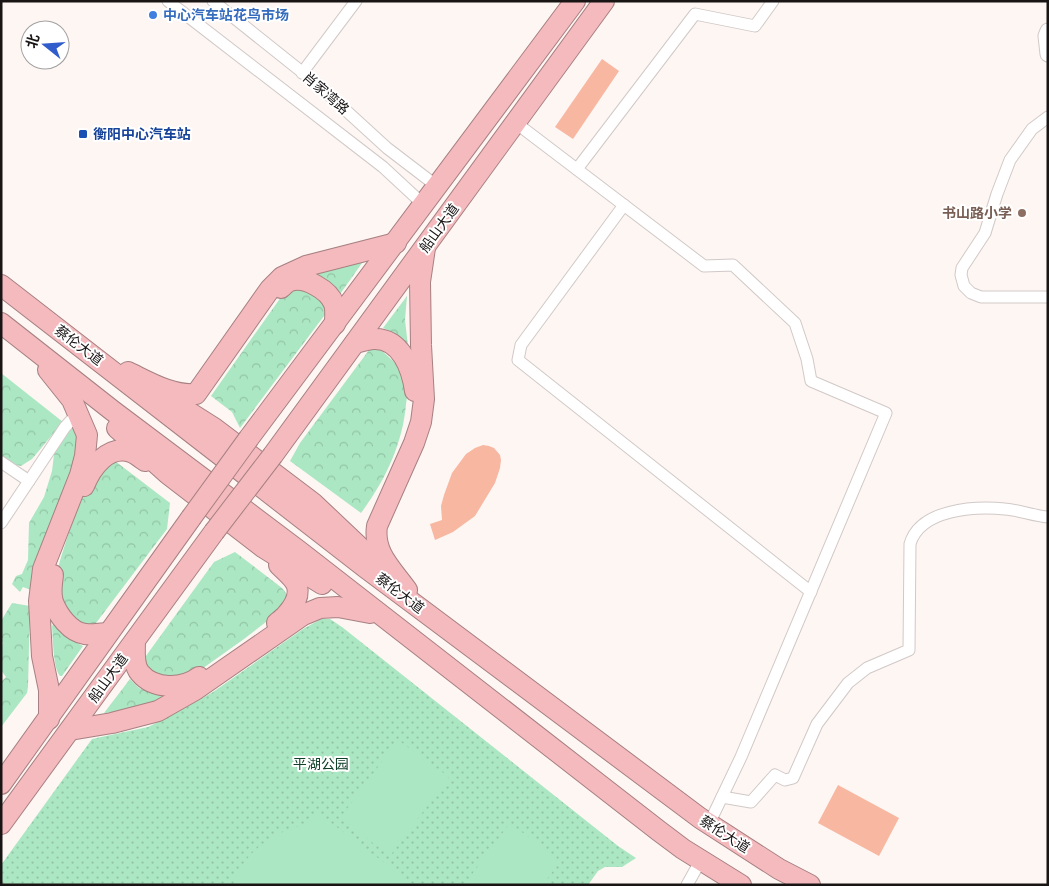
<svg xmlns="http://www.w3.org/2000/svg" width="1049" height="886" font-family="'IBM Plex Sans','Noto Sans SC',sans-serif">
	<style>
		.green { fill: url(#green-dots) }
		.forest { fill: url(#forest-crowns) }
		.pitch { fill: #abe7c2 }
		.building { fill: #f7b7a1 }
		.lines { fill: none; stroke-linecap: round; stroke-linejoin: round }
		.street-casing { stroke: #d1c9c7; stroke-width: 13 }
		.secondary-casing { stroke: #d1c9c7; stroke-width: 17 }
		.highway-casing { stroke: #a78082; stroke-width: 22 }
		.street { stroke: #fff; stroke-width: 11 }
		.secondary { stroke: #fff; stroke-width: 15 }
		.highway { stroke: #f4babe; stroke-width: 20 }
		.highway-bridge-casing { stroke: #a78082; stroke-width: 22; stroke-linecap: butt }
		.highway-bridge { stroke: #f4babe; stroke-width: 20 }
		.shop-dot { fill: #3f7fe0; stroke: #fff; stroke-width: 2 }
		.transit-dot { fill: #1a4fb4; stroke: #fff; stroke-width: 2 }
		.education-dot { fill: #8d6e63; stroke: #fff; stroke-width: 2 }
		.labels { text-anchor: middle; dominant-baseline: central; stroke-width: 4; stroke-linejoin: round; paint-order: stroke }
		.shop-label { font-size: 14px; font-weight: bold; fill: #366cbe; stroke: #fff; text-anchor: start }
		.street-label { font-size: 14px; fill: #181514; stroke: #fff }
		.transit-label { font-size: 14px; font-weight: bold; fill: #164399; stroke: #fff; text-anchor: start }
		.education-label { font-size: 14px; font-weight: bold; fill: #785e54; stroke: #fff; text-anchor: end }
		.park-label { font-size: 14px; fill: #104028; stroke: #fff }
	</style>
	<defs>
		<pattern id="green-dots" width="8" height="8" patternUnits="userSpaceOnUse" patternTransform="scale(1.25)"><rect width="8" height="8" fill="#abe7c2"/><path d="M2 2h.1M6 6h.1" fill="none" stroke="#92c5a6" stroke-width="1.8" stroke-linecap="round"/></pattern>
		<pattern id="forest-crowns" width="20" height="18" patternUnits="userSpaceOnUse" patternTransform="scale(1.25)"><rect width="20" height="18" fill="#abe7c2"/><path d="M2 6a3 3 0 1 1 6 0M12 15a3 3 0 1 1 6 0" fill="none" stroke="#92c5a6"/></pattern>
	</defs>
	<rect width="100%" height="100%" fill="#fef6f3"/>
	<polygon class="green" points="321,619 330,619 342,627 618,846 636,858 622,867 605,867 598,871 588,885 1,885 1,865 92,739 148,727 174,714 213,692 303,629"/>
	<g class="forest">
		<path d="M367,256l-29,41c-6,-11 -10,-19 -24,-21l-1,-4z"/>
		<polygon points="300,288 320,297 327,312 240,428 232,412 211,396 281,297 284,294"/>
		<polygon points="407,296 405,320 408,346 388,330 383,328"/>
		<path d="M372,346c8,2 15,9 21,15 6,6 12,16 14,23 1,6 0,14 -1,20 -3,39 -21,77 -45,109l-71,-52 10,-18z"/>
		<polygon points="1,373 63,422 32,459 21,466 12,464 1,457"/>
		<polygon points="70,427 74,428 78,439 79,453 31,590 23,587 20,592 12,584 16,576 22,574 28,560 29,523 44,497 52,471 55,447"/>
		<path d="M115,461l55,42 -3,26 -74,98c-19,-3 -22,-10 -31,-25 -2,-4 -6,-10 -7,-14 -2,-17 32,-111 45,-121 4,-3 10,-4 15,-6z"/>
		<polygon points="235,552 282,588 286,593 287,598 280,611 244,639 199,671 184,678 151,674 143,660 214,562"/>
		<polygon points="12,603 30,606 28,687 27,693 1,727 1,682 6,677 1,670 1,646 3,643 1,641 1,621"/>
		<path d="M55,622c7,12 16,18 28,24l-21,30h-2c-7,-8 -7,-38 -8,-50z"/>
		<polygon points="130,679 139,688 163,697 165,701 135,711 104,713"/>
	</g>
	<g class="pitch">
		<polygon points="398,740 449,777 390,856 340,818"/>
		<path d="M318,813l96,72h-181c11,-34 42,-55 76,-61z"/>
		<polygon points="510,823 560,861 543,885 464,885"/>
	</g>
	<g class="building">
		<polygon points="602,59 619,71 573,139 555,127"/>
		<polygon points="483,445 489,446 494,448 500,455 501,460 500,468 495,483 475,516 453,532 435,540 430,524 442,520 441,506 444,495 452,473 466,454 475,448"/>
		<polygon points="838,785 899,818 879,856 818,823"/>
	</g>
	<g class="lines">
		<g class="street-casing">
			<g id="street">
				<polyline points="168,1 383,167 424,205"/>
				<polyline points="213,1 317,84 387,148 438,187"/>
				<polyline points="302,73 356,1"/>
				<polyline points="1048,117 1032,129 1010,160 997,194 985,233 962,268 961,275 964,286 971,293 981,297 1048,297"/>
				<polyline points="516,123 704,266 733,265 795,323 807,359 811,381 886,413 741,757 709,824"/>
				<polyline points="577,169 695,14 755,26 773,1"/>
				<polyline points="624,205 521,345 518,360 811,592"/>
				<polyline points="1,462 29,481"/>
				<polyline points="1,523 65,427 78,413"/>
				<path d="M722,797l29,5 24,-27 10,5 8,-2 24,-54 31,-41 19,-15 42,-18 1,-106c10,-35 65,-38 95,-35 15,1 28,7 43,8"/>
				<polyline points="687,885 701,860"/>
			</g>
		</g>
		<g class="secondary-casing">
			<polyline id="secondary" points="1048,31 1046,36 1048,54"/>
		</g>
		<g class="highway-casing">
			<g id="highway">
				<polyline points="1,285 366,568 700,818 779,869 810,885"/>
				<path d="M281,288c2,-2 6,-6 9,-7 15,-5 39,9 44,23 2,5 1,14 1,20"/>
				<polyline points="1,323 113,411 299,551 659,831 683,849 741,885"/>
				<path d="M355,343c6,-1 13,-4 19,-4 27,-1 38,30 41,52"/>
				<polyline points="48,370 72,400 87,435 85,456 80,475 43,569 39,601 42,656 49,690 49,719"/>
				<path d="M128,372c21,10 44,24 68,22l74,-105 12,-12 24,-11 90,-23"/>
				<polyline points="173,402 214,428 313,503 368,555"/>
				<polyline points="117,428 168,474 264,548 322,584"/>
				<polyline points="249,438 575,1"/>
				<polyline points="273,455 604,1"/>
				<path d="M84,486c7,-18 24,-42 47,-34 5,2 10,6 14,9"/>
				<path d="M53,575c-1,8 -3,18 0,27 5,13 17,30 32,32 7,1 16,-1 23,-1"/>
				<path d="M407,590c-15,-21 -34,-37 -30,-64l37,-83 7,-21 3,-23 -3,-54 -1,-63 5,-34"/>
				<path d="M277,623c10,-7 24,-23 20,-37 -2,-7 -13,-16 -18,-21"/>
				<path d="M135,641c0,10 -2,24 5,32 14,17 43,16 59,4"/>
				<polyline points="70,730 112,723 158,711 195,690 303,615 320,608 338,607 370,613"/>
				<polyline points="1,784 191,518"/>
				<polyline points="1,824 214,532"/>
			</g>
		</g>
		<use href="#street" class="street"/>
		<use href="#secondary" class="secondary"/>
		<use href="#highway" class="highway"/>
		<g class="highway-bridge-casing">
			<g id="highway-bridge">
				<polyline points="191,518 249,438"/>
				<polyline points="214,532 273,455"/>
			</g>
		</g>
		<use href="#highway-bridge" class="highway-bridge"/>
	</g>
	<circle class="shop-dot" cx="153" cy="15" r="5"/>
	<rect class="transit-dot" x="78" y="129" width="10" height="10" rx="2.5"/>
	<circle class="education-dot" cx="1022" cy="213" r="5"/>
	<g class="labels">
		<g class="shop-label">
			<text x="163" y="15">中心汽车站花鸟市场</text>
		</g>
		<g class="street-label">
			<text transform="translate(326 93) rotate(41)">肖家湾路</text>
			<text transform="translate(439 228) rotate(-54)">船山大道</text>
			<text transform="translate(79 345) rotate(37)">蔡伦大道</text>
			<text transform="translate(400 593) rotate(37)">蔡伦大道</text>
			<text transform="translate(108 678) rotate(-54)">船山大道</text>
			<text transform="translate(725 834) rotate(33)">蔡伦大道</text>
		</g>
		<g class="transit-label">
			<text x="93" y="134">衡阳中心汽车站</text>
		</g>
		<g class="education-label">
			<text x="1012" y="213">书山路小学</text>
		</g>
		<g class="park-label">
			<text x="321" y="764">平湖公园</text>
		</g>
	</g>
	<rect width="1049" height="886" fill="none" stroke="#181514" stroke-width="5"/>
	<g transform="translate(45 45) rotate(287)"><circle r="24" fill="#ffffff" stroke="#a3a1a1"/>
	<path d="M0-4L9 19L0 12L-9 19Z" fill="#315ccc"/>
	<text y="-8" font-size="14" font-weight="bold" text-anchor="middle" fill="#181514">北</text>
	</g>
</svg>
